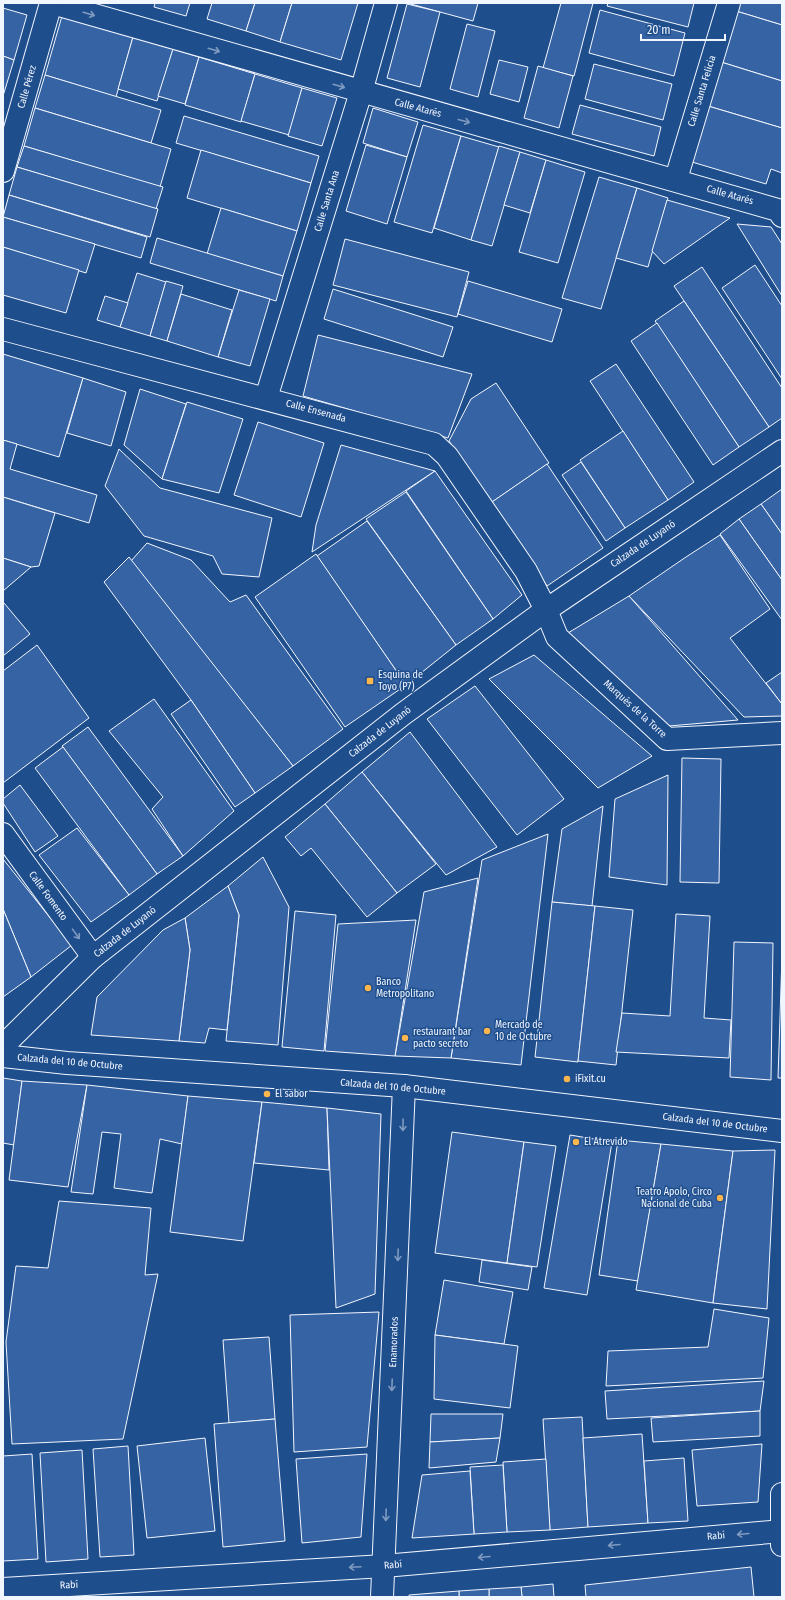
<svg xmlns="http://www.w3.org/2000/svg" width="785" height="1600" font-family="'Fira Sans Condensed',sans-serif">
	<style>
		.building { fill: #3563a3; stroke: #f2f6ff }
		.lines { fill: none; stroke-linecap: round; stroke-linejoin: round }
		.minor-casing { stroke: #f2f6ff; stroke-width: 24 }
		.secondary-casing { stroke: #f2f6ff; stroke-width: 24 }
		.primary-casing { stroke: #f2f6ff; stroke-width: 24 }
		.minor { stroke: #1f4e8c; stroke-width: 22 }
		.secondary { stroke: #1f4e8c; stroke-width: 22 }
		.primary { stroke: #1f4e8c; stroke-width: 22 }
		.oneway { stroke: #7e9ac0 }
		.poi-dot { fill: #ffb74d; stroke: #1f4e8c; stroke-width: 1.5 }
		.labels { text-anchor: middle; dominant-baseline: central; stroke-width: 3; stroke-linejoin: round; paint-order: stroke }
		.street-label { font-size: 10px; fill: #f2f6ff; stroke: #1f4e8c }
		.poi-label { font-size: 10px; fill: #f2f6ff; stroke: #1f4e8c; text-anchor: start }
	</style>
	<rect width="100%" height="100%" fill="#1f4e8c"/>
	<g class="building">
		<polygon points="155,3 190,3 186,16 154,7"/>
		<polygon points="212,3 255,3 246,31 207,19"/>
		<polygon points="255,3 292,3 280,42 246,31"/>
		<polygon points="292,3 358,3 341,60 280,42"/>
		<polygon points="407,3 478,3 473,21"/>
		<polygon points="561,3 593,3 574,76 543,68"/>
		<polygon points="608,3 694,3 688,27 607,6"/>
		<polygon points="739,3 782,3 782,25 736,11"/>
		<polygon points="407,4 440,12 420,87 387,78"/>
		<polygon points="3,8 27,15 14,60 3,56"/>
		<polygon points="600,10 685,33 674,76 589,53"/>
		<polygon points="736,11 782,25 782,81 721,62"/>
		<polygon points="62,16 133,37 116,97 45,75"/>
		<polygon points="467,24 495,31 478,97 450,89"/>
		<polygon points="133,37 173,49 157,101 118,89"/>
		<polygon points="173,49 199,57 185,104 158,96"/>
		<polygon points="3,56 14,60 3,96"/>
		<polygon points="199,57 255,74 241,122 185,105"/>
		<polygon points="499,60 528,67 519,102 490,94"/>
		<polygon points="721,62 782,81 782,128 708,106"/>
		<polygon points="594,64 672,84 663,120 585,99"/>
		<polygon points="538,66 573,76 559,128 524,118"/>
		<polygon points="255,74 302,88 289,135 241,121"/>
		<polygon points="45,75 161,110 151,143 35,108"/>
		<polygon points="302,88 337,98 322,146 288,136"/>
		<polygon points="580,105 661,127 654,156 572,134"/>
		<polygon points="708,106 782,128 782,173 771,169 766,184 692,162"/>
		<polygon points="35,108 171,149 160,187 24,146"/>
		<polygon points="373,108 418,122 407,157 363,143"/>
		<polygon points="184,116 319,156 311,183 176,143"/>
		<polygon points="423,125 461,136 432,233 394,222"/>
		<polygon points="461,136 499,147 471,240 434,228"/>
		<polygon points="366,145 407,157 387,224 346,211"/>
		<polygon points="24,146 163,187 156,209 17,167"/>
		<polygon points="499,146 520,152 492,246 471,240"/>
		<polygon points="201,150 311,183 297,231 187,198"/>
		<polygon points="520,152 546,160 530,213 504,205"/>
		<polygon points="546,160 585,172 558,263 519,252"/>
		<polygon points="17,167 158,209 150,237 9,195"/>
		<polygon points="599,177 637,188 601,309 562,298"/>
		<polygon points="637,188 668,198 648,267 616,258"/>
		<polygon points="9,195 147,237 141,258 3,217"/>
		<polygon points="667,200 730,218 664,264 652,251"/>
		<polygon points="221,208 297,231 283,276 207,254"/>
		<polygon points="3,217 95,244 86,273 3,247"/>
		<polygon points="737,224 771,227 782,244 782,296"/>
		<polygon points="157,238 283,276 276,301 150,263"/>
		<polygon points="345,239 469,272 457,317 333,285"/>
		<polygon points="3,247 79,270 66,313 3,295"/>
		<polygon points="755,265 782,306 782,379 722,288"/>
		<polygon points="702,267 782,388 782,418 769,427 674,286"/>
		<polygon points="137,273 166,282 150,336 120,327"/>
		<polygon points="166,281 183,286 167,341 150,336"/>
		<polygon points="468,281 562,309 552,342 458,314"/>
		<polygon points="333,289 453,327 443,357 324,319"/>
		<polygon points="239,290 270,299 250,366 218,357"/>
		<polygon points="181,294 232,310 218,357 167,341"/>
		<polygon points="105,296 128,303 120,327 97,320"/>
		<polygon points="684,301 769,427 739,447 655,321"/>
		<polygon points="657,323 739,447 713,465 631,341"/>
		<polygon points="318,335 472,374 448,438 303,396"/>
		<polygon points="3,354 83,378 59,457 3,440"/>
		<polygon points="616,364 694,482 668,500 590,381"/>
		<polygon points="83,378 126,392 111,446 67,433"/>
		<polygon points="496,383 549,463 492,502 449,441 471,399"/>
		<polygon points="140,389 186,404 162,479 124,445"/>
		<polygon points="187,402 243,419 219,493 162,479"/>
		<polygon points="258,422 324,443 301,517 234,495"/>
		<polygon points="623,431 668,500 625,528 580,460"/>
		<polygon points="3,440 17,444 10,469 97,495 89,523 3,497"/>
		<polygon points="341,445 435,471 312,552 316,525"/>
		<polygon points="119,449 160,488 272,518 259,577 222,574 213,556 144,536 105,486"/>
		<polygon points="581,462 625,528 606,541 562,475"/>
		<polygon points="547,464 603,548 547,586 492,502"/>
		<polygon points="435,471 522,595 493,619 406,491"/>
		<polygon points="782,489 782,534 761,504"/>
		<polygon points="406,492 493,619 456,645 366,519"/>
		<polygon points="3,497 55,513 39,566 31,567 3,558"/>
		<polygon points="761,504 782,534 782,580 739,519"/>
		<polygon points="739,519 782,580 782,620 720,534"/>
		<polygon points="367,521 456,645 406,685 317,556"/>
		<polygon points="720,535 770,609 730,638 782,704 782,716 744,717 629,596 686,557"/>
		<polygon points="147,543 191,560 230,602 246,595 343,729 293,766 131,561"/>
		<polygon points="316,554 406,685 345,727 255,597"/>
		<polygon points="129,557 293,766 255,793 191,700 104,582"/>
		<polygon points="3,558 31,567 3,591"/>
		<polygon points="629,596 738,720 669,726 568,633"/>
		<polygon points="4,603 30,634 3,656 3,604"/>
		<polygon points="37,645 89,718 3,783 3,671"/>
		<polygon points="534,655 652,756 598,788 489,679"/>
		<polygon points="782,672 782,704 766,683"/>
		<polygon points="475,686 564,799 517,835 427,719"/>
		<polygon points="154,699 234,811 183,856 152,809 163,797 109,731"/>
		<polygon points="191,700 255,793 235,807 171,714"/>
		<polygon points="88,727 183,856 157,874 62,746"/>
		<polygon points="410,732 497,847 446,875 362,772"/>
		<polygon points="63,747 157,874 129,895 35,768"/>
		<polygon points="682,758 721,759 719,883 680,882"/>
		<polygon points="362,772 436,864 397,893 325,804"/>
		<polygon points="668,775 667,885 609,877 615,799"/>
		<polygon points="20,785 58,836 35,852 3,803 3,799"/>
		<polygon points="325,804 397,893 367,917 311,848 301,856 285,837"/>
		<polygon points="603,806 592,906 552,902 562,829"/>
		<polygon points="77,828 129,895 91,922 39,855"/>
		<polygon points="548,834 521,1065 451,1058 482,860"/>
		<polygon points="263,857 289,907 278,1045 226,1041 239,915 228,886"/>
		<polygon points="3,859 72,945 31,977 3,909"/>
		<polygon points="478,878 451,1058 395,1056 424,892"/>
		<polygon points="228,886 239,915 227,1030 209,1028 205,1043 179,1041 190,950 185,918"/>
		<polygon points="552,902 595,906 578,1062 535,1057"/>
		<polygon points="595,906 633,910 616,1065 578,1061"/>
		<polygon points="3,909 31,977 3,997"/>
		<polygon points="295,911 336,915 324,1051 282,1047"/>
		<polygon points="676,914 710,916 704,1018 731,1020 729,1058 616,1052 622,1013 670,1016"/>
		<polygon points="185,918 190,950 179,1041 91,1035 97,997 163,930"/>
		<polygon points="416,920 395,1056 325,1051 338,924"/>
		<polygon points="734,942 773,943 771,1080 730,1077"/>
		<polygon points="782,956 782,1078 778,1078"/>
		<polygon points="3,1078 22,1081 14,1145 3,1143"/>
		<polygon points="22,1081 87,1085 68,1187 9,1180"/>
		<polygon points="87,1085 188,1096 182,1144 160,1139 152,1193 114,1188 121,1134 102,1132 93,1194 71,1192"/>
		<polygon points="188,1096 262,1102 243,1241 170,1232"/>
		<polygon points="262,1102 327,1108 329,1170 254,1163"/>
		<polygon points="327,1108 381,1114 375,1294 336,1308"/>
		<polygon points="452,1132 524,1142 507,1263 435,1253"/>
		<polygon points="570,1135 612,1142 587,1295 544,1288"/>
		<polygon points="618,1140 661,1144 638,1281 599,1275"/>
		<polygon points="524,1142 556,1146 537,1267 507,1263"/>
		<polygon points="661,1144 733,1151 713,1303 636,1290"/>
		<polygon points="775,1150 767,1309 713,1303 733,1151"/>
		<polygon points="59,1201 151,1208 145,1275 158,1274 123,1439 12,1444 6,1342 16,1266 48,1268"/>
		<polygon points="482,1260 532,1267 528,1290 479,1282"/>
		<polygon points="444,1280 513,1292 504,1344 435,1335"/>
		<polygon points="714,1309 769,1318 763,1378 606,1386 608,1351 708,1347"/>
		<polygon points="379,1312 367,1447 294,1452 290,1315"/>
		<polygon points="435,1335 518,1346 510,1408 434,1399"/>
		<polygon points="269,1337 275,1419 229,1423 223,1340"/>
		<polygon points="764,1381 760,1411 607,1419 605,1391"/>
		<polygon points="760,1411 760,1436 653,1442 651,1418"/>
		<polygon points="431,1414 503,1414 500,1438 430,1442"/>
		<polygon points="582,1417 588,1527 550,1530 543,1419"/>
		<polygon points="275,1419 285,1541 223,1547 214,1424"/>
		<polygon points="642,1434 648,1523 588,1527 583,1438"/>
		<polygon points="205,1438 215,1531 147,1538 137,1446"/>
		<polygon points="500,1438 496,1462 429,1468 430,1442"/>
		<polygon points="762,1444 758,1502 697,1506 692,1450"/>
		<polygon points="128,1446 134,1555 100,1557 93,1449"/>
		<polygon points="82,1450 88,1559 46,1562 40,1453"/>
		<polygon points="32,1454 38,1559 3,1561 3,1456"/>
		<polygon points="367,1454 361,1537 302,1543 296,1459"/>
		<polygon points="684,1458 688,1521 648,1523 644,1461"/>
		<polygon points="546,1459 550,1530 507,1532 503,1462"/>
		<polygon points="503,1465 507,1532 474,1534 470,1467"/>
		<polygon points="470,1471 474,1534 412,1538 422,1475"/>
		<polygon points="751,1567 754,1597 586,1597 585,1585"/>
		<polygon points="553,1584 554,1597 522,1597 521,1587"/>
		<polygon points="521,1587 522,1597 489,1597 489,1589"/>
		<polygon points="489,1589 489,1597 459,1597 459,1591"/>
		<polygon points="459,1591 459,1597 409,1597 409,1595"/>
	</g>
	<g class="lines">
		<g class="minor-casing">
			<g id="minor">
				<polyline points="52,3 778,210 782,216"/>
				<polyline points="3,171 51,3"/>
				<polyline points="676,179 729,3"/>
				<polyline points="3,329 434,444 447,456 526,571 546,610 557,637 667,739 782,733"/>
				<polyline points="266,398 361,92 386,3"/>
				<polyline points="3,834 93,957"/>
				<polyline points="782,1494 782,1545"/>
				<polyline points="3,1589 384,1566 782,1531"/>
				<polyline points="382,1597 404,1086"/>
			</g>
		</g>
		<g class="secondary-casing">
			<polyline id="secondary" points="3,1046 93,957 403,714 546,610 782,451"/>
		</g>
		<g class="primary-casing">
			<polyline id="primary" points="3,1056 67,1063 404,1086 782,1131"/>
		</g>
		<use href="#minor" class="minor"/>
		<use href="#secondary" class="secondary"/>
		<use href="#primary" class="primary"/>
	</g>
	<defs><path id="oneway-shaft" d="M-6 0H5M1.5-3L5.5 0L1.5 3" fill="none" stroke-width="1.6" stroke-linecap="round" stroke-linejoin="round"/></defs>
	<g class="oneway">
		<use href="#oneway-shaft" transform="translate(89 14) rotate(16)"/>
		<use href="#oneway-shaft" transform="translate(214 50) rotate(16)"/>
		<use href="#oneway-shaft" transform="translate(339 86) rotate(16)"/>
		<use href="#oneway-shaft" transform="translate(464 121) rotate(15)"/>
		<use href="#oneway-shaft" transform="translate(76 934) rotate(54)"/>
		<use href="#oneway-shaft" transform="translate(403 1125) rotate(91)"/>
		<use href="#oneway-shaft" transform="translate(398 1255) rotate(92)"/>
		<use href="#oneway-shaft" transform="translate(392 1385) rotate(92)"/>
		<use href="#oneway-shaft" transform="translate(386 1515) rotate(92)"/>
		<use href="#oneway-shaft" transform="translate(743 1534) rotate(175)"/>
		<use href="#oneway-shaft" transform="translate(614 1545) rotate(175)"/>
		<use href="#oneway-shaft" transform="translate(484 1557) rotate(175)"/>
		<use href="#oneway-shaft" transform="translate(355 1567) rotate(177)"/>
	</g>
	<g class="poi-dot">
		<rect x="366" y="677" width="8" height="8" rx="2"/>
		<circle cx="368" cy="988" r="4"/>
		<circle cx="487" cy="1031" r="4"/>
		<circle cx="405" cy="1038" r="4"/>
		<circle cx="567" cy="1079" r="4"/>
		<circle cx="267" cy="1094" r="4"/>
		<circle cx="576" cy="1142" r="4"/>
		<circle cx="720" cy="1198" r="4"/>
	</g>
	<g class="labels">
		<g class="street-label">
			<text transform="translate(27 87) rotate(-74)">Calle Pérez</text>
			<text transform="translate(702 91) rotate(-73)">Calle Santa Felicia</text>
			<text transform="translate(418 108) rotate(15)">Calle Atarés</text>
			<text transform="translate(730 195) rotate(16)">Calle Atarés</text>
			<text transform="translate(327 201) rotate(-73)">Calle Santa Ana</text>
			<text transform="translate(316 411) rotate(15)">Calle Ensenada</text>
			<text transform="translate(643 544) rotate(-34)">Calzada de Luyanó</text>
			<text transform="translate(635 709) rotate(42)">Marqués de la Torre</text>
			<text transform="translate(380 732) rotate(-38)">Calzada de Luyanó</text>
			<text transform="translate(48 896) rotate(54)">Calle Fomento</text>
			<text transform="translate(125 932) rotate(-38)">Calzada de Luyanó</text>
			<text transform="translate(70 1062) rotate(5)">Calzada del 10 de Octubre</text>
			<text transform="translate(393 1087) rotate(5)">Calzada del 10 de Octubre</text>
			<text transform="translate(715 1123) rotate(7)">Calzada del 10 de Octubre</text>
			<text transform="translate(394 1342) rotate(-88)">Enamorados</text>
			<text transform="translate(716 1536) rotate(-5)">Rabí</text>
			<text transform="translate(393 1565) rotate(-5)">Rabí</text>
			<text transform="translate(69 1585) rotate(-3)">Rabí</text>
		</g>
		<g class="poi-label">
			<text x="378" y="675">Esquina de<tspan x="378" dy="12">Toyo (P7)</tspan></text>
			<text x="376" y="982">Banco<tspan x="376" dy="12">Metropolitano</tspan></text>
			<text x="495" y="1025">Mercado de<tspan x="495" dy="12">10 de Octubre</tspan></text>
			<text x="413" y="1032">restaurant bar<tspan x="413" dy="12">pacto secreto</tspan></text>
			<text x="575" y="1079">iFixit.cu</text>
			<text x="275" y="1094">El sabor</text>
			<text x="584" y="1142">El Atrevido</text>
			<text x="712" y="1192" text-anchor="end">Teatro Apolo, Circo<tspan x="712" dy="12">Nacional de Cuba</tspan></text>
		</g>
	</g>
	<rect width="785" height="1600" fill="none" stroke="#f2f6ff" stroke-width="8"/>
	<path d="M641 34v6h84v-6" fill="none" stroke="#f2f6ff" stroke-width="2"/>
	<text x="647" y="34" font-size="12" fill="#f2f6ff" stroke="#1f4e8c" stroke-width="3" paint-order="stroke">20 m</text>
</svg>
